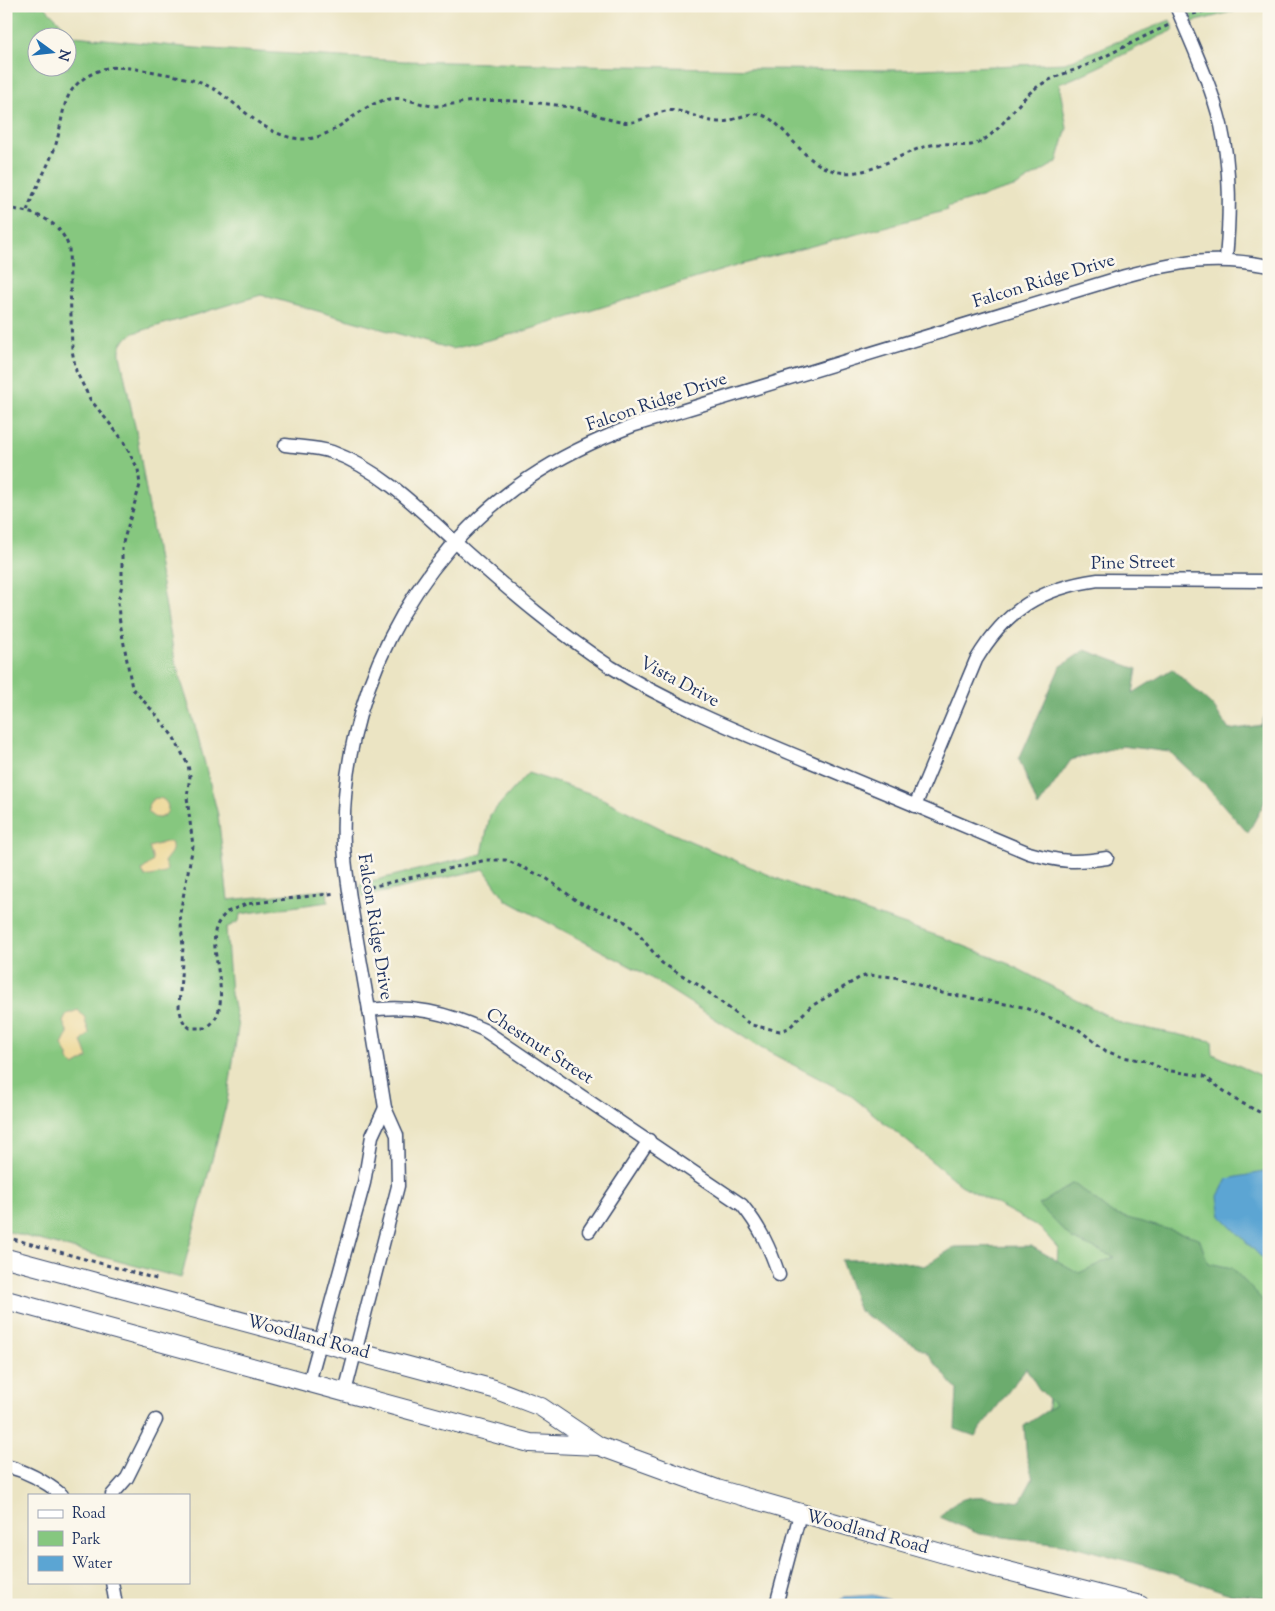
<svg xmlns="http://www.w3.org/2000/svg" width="1275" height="1611" font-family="'Sorts Mill Goudy',serif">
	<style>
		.green { fill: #86c77f; stroke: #507b6e; fill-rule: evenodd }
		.forest { fill: #6cac6e; stroke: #446e66 }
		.sand { fill: #eeda9e; stroke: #84847e }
		.water { fill: #5ba5d3; stroke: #3b6a98 }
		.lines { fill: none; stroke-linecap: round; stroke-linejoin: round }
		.street-casing { stroke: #3a4a6d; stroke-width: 15 }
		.secondary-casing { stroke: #3a4a6d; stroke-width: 20 }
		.path { stroke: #3a4a6d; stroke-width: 3; stroke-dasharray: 4 4; stroke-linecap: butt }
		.street { stroke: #fff; stroke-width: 12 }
		.secondary { stroke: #fff; stroke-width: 18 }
		.labels { text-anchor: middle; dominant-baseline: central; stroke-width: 5; stroke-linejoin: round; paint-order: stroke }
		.street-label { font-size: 18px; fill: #1b2f5e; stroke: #fbf7ec }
	</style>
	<rect width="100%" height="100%" fill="#fbf7ec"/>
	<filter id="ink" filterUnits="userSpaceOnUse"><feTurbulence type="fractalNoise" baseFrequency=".02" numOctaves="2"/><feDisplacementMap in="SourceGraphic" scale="10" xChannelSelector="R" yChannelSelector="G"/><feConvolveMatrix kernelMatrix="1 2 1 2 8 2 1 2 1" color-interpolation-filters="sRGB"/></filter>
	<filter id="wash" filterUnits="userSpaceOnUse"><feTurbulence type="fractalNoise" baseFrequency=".0096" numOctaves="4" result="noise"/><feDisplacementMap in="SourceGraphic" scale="20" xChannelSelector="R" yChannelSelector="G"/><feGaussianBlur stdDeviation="1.12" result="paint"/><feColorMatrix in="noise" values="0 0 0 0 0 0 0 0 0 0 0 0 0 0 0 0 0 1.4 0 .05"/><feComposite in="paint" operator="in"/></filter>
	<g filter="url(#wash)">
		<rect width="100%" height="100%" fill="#ebe4c3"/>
		<g class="green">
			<path d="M6,6h38l30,30 121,12 209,13 355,8 139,1 167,-7 105,-43 4,10c-39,17 -75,39 -115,54l8,44 -10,34 -40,24 -70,21 1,3 -212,56 -215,66 -69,17 -191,-54 -127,38c-10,6 -15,10 -14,22l16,76 39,230 21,68 22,86 10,85 99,-10 1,12 -88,12 -1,7 -13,7 5,66 7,33 -11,75 -46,176 -175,-47zM38,38h30v30h-30z"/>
			<polygon points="1196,6 1254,6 1193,22 1188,8"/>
			<polygon points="528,773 595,795 662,829 809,892 944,938 1009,964 1123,1024 1212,1041 1213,1054 1269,1079 1269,1573 1041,1522 1058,1248 1039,1227 961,1185 849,1094 761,1048 643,973 506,900 484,869 363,897 360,884 482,854 490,815"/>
		</g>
		<g class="forest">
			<polygon points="1085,650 1137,669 1133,693 1172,669 1213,706 1229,730 1261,725 1269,706 1269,794 1248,833 1207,787 1170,752 1121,746 1071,760 1038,807 1019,759 1060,667"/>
			<path d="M1073,1183l40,31 86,24 9,25 24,5 37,39v291l-42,-5 -63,-22 -94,-26 -91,-11 -39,-17c24,-30 47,-19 80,-15l13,-24 -6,-20 -3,-32 31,-21 -16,-16 -13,-21 -51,68 -20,-7 2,-39 -31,-38 -67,-41 -18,-51 48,-1 35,7 31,-19 76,-1 48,27 35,-16 -42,-18 -33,-34z"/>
		</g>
		<g class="sand">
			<circle cx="158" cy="808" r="10"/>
			<path d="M166,842h5c4,10 -2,12 -7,20l3,7 -2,4 -20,4 -3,-7 11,-9 -4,-14z"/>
			<path d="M78,1010l7,8c0,7 4,10 4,16l-7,7 6,17 -14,8 -6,-6v-5l-6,-10 6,-12 -5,-11 4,-8z"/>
		</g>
		<g class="water">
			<polygon points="1264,1172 1269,1174 1269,1265 1221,1216 1218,1196 1227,1179"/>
			<polygon points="873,1595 890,1600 892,1605 836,1605 843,1597"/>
		</g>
	</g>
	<g filter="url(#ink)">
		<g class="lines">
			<g class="street-casing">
				<g id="street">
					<path d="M1176,6c16,39 35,78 45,119 10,45 9,89 5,134"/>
					<path d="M285,445c15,2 33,2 47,7 52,19 93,63 134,100 46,41 93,81 145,115 63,39 131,66 198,94 73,31 147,61 220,92 31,9 46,10 78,5"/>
					<path d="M915,806l61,-146c30,-50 64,-72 122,-80l171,1"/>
					<path d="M369,1010c42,-6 78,3 115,20l258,175c18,22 28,43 37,70"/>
					<polyline points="589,1231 649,1140"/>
					<polyline points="309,1383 364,1183 372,1136 385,1108"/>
					<path d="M345,1392l53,-206 -1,-51 -12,-27c-8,-50 -16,-100 -25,-150 -6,-37 -14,-75 -16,-113 -6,-142 67,-288 185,-367 34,-23 69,-39 106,-53l490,-149c52,-14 90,-21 144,-10"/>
					<path d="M6,1466c20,5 40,16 56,29"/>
					<polyline points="112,1495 127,1478 156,1420"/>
					<polyline points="112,1582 116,1605"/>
					<polyline points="776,1605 800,1514"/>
				</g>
			</g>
			<g class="secondary-casing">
				<g id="secondary">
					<polyline points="6,1258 494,1389 541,1407 599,1446 717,1489 969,1561 1140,1605"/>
					<polyline points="6,1300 530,1443 598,1446"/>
				</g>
			</g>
			<g class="path">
				<polyline points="1193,14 1223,6"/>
				<path d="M6,208c28,4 54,11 63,40l3,102 4,21 14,28 32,40 16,30 2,16 -18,61v39l-4,16 1,16 13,71 27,30 15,20 14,27 2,11 -3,21 6,49 -13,67 3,34 -4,60 3,12 3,5 5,4h16c29,-19 5,-68 9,-96 1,-8 7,-15 12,-20l19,-8 90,-11"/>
				<path d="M27,211c7,-21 19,-40 27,-61 13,-36 2,-64 49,-81 13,-4 33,0 46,2 22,4 45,7 65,18 26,16 47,43 79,49 40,8 62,-34 97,-39 16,-3 31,7 46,7 14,-1 27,-4 40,-5 33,-2 68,2 100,7 16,3 29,12 45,14 16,3 29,-8 45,-11 18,-3 34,10 52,11 13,1 25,-9 39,-8 31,3 46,66 100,58 29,-4 54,-26 82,-28 14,-2 25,5 39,-1 27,-13 38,-44 64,-59 13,-8 28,-12 43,-18 28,-13 55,-28 84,-41"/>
				<polyline points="362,889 486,860 506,860 546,878 577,901 624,921 636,931 662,963 700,986 751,1025 780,1031 789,1028 810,1007 859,978 868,975 895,977 942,993 1023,1007 1078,1029 1106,1051 1122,1057 1146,1061 1165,1070 1204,1076 1236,1100 1269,1117"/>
				<polyline points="6,1237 160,1280"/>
			</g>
			<use href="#street" class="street"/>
			<use href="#secondary" class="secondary"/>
		</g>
	</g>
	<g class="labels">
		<g class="street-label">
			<text transform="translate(1044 282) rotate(-17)">Falcon Ridge Drive</text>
			<text transform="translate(657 403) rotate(-19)">Falcon Ridge Drive</text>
			<text transform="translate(1133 564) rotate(-1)">Pine Street</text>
			<text transform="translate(679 683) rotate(28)">Vista Drive</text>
			<text transform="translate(374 927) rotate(81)">Falcon Ridge Drive</text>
			<text transform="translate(539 1047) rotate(33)">Chestnut Street</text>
			<text transform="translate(308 1338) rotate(15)">Woodland Road</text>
			<text transform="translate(867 1533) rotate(15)">Woodland Road</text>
		</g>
	</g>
	<rect width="1275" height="1611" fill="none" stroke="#fbf7ec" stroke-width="25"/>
	<rect x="28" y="1494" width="162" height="90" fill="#fbf7ec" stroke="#a1a7b3"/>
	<rect x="38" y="1510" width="25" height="8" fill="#ffffff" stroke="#a1a7b3"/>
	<text x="72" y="1518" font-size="15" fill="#1b2f5e">Road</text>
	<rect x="38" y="1531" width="25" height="15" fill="#86c77f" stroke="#a1a7b3"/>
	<text x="72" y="1544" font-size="15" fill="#1b2f5e">Park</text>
	<rect x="38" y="1556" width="25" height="15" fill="#5ba5d3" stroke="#a1a7b3"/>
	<text x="72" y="1568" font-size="15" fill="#1b2f5e">Water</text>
	<g transform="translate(52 52) rotate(105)"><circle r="24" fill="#fbf7ec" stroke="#a1a7b3"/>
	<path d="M0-4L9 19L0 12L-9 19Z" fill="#1f6fb2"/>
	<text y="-8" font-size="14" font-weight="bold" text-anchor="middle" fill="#1b2f5e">N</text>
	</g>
</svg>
